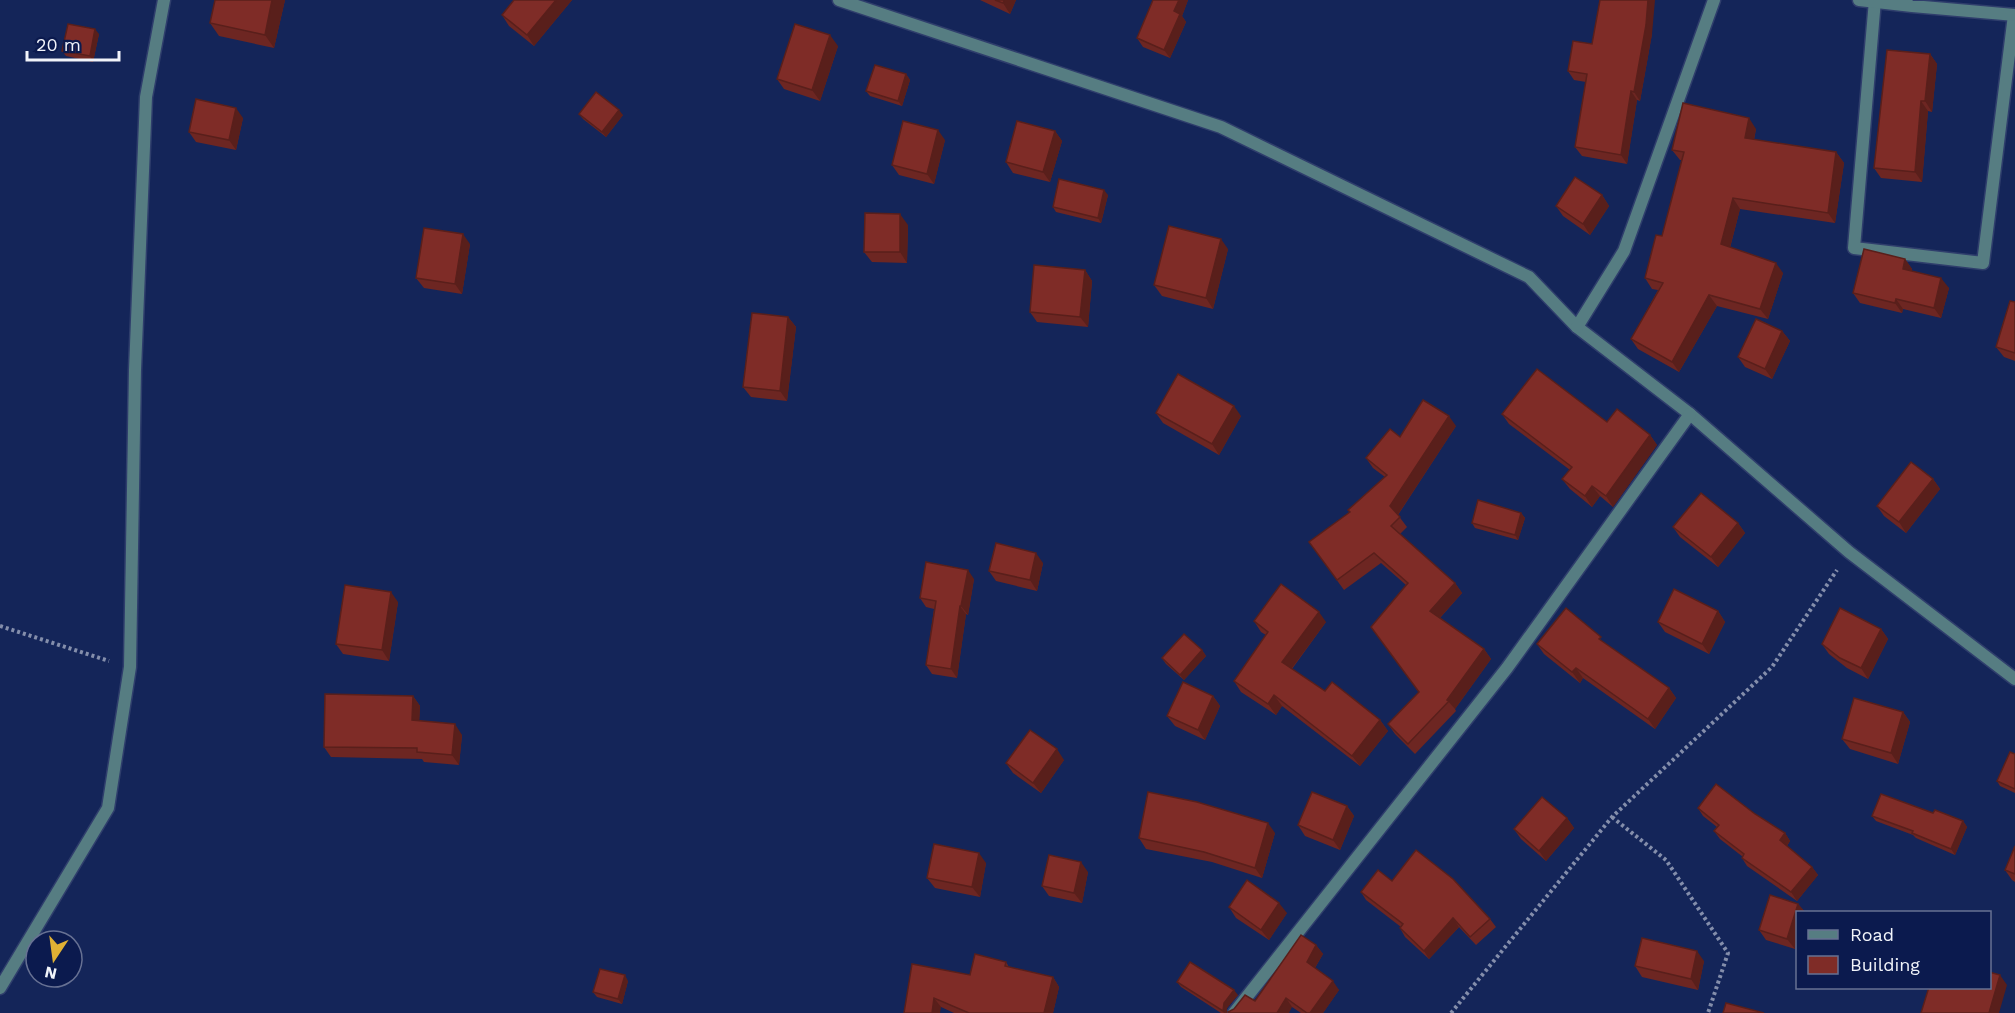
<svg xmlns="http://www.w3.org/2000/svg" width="2015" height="1013" font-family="'Work Sans',sans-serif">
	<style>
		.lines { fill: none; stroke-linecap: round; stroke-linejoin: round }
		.lane-casing { stroke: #2f3e6c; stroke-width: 15 }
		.street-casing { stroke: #2f3e6c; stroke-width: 15 }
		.path { stroke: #848eab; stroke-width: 4; stroke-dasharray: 3 3; stroke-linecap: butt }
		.lane { stroke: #567d82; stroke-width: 12 }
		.street { stroke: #567d82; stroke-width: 12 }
		.wall { fill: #6d2622 }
		.shaded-wall { fill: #591f1b }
		.building { fill: #7f2c27; stroke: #591f1b; stroke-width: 1.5 }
	</style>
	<rect width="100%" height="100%" fill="#142559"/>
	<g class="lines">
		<g class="lane-casing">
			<polyline id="lane" points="1875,0 1854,248 1983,263 2014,15"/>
		</g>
		<g class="street-casing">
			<g id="street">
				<polyline points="839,0 1221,127 1529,277 1577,327 1690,414 1849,552 2015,679"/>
				<polyline points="1859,0 1912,6 2015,15"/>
				<polyline points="1577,327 1624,251 1714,0"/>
				<polyline points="0,988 108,808 130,667 135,370 146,97 164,0"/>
				<polyline points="1234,1013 1507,668 1690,414"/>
			</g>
		</g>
		<g class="path">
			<polyline points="0,626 109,661"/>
			<polyline points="1612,817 1666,860 1728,953 1708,1013"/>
			<polyline points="1451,1013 1612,817 1772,667 1837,570"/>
		</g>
		<use href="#lane" class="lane"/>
		<use href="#street" class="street"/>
	</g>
	<g class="wall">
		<polygon points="215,0 285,0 274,48 219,36 210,23"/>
		<polygon points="514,0 572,0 534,46 509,26 502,15"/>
		<polygon points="980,0 1016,0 1010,14"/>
		<polygon points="1153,0 1188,0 1182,16 1186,22 1170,58 1143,47 1137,38"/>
		<polygon points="1599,9 1652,34 1640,101 1637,100 1627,164 1582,156 1575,147 1586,82 1574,80 1568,71 1592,44"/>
		<polygon points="99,34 93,62 66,56 62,51"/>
		<polygon points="838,46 820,101 784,89 777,79"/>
		<polygon points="1930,54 1937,64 1932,112 1928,111 1922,182 1881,178 1874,168"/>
		<polygon points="906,74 910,80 902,106 870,96 866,91"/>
		<polygon points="579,114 623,115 606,137 583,119"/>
		<polygon points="243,118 236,150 196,142 189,132"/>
		<polygon points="1756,129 1754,140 1836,152 1844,163 1835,223 1740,209 1730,248 1783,273 1768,319 1717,306 1679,372 1638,349 1631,339 1658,290 1652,289 1645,278 1662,236 1682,160 1680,160 1672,150"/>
		<polygon points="1055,131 1062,141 1050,182 1013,173 1006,162"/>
		<polygon points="945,140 934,184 899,175 892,165"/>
		<polygon points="1108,195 1101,223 1056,212 1053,207"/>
		<polygon points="1602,195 1609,206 1590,235 1563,216 1556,206"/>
		<polygon points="908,225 907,263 872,262 864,252"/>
		<polygon points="470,244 462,294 424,288 416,278"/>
		<polygon points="1228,249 1213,309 1162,296 1154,285"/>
		<polygon points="1905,259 1912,269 1912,271 1949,288 1941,318 1903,309 1902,313 1860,303 1853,293"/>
		<polygon points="1085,270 1092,281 1088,327 1037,322 1030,312"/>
		<polygon points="2015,302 2015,361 2004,357 1996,347"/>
		<polygon points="788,317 796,327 787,401 751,397 743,387"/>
		<polygon points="1782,331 1790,341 1772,379 1745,367 1738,357"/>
		<polygon points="1156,413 1241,416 1219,455 1163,423"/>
		<polygon points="1502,414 1607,422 1650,435 1657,445 1613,507 1600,496 1592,507 1570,489 1562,479 1570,470 1509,424"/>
		<polygon points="1456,426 1398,515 1407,527 1400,534 1455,583 1462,593 1440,618 1484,649 1491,659 1455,709 1456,711 1415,754 1395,734 1388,724 1419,692 1406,585 1381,563 1344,590 1309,542 1350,512 1385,477 1373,468 1366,458 1400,437"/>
		<polygon points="1933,479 1940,489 1906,533 1884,516 1877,506"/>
		<polygon points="1521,513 1525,518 1518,540 1475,528 1472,523"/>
		<polygon points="1738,523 1745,533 1718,567 1680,537 1673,527"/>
		<polygon points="1043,563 1037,591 996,581 989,571"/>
		<polygon points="974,579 968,615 966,614 957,678 932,674 926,665 934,609 926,607 920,598"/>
		<polygon points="398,602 389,661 343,654 336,644"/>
		<polygon points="1718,611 1725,622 1709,654 1665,632 1658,622"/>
		<polygon points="1254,621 1326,622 1292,669 1325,691 1380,720 1388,731 1360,766 1282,706 1276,715 1241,692 1234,681 1266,635 1261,632"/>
		<polygon points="1881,629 1888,639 1868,679 1847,668 1829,654 1822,644"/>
		<polygon points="1537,644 1606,644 1669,688 1676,698 1655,729 1583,678 1580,683 1544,654"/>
		<polygon points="1202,650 1206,656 1184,680 1166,664 1162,658"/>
		<polygon points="413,696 420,706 419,721 462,735 459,765 424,762 422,759 331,757 324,747"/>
		<polygon points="1213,696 1220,706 1205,740 1175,726 1167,716"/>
		<polygon points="1903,712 1910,722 1898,764 1850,749 1842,739"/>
		<polygon points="2015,754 2015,793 2000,786 1997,781"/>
		<polygon points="1064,760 1041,793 1013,773 1006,763"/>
		<polygon points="1347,806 1354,816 1340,850 1305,836 1298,825"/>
		<polygon points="1698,808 1755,814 1785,833 1790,841 1787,846 1812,867 1818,875 1797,901 1747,866 1742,858 1743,857 1720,839 1714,831 1717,827 1703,816"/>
		<polygon points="1933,813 1963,821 1967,827 1955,855 1916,838 1913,835 1876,821 1872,816"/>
		<polygon points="1567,818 1574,828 1546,861 1521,839 1514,829"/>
		<polygon points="1275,833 1262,878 1212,862 1146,849 1139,838"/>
		<polygon points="2015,846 2015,882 2012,880 2005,870"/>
		<polygon points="986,863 980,897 935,888 927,878"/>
		<polygon points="1088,872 1082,903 1049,896 1042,886"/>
		<polygon points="1392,881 1490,919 1496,927 1476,945 1459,927 1429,959 1405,937 1400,928 1401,927 1366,900 1361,892"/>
		<polygon points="1798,904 1805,912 1797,912 1795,949 1766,940 1759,930"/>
		<polygon points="1229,907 1287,913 1269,940 1236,918"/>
		<polygon points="1316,945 1323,954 1315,968 1339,990 1323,1013 1301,1013 1292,1007 1255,1001"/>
		<polygon points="1704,961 1698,990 1642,977 1635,966"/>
		<polygon points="1006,962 1009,967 1053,977 1059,987 1053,1013 954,1013 941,1007 904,1013 970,975"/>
		<polygon points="628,981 622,1004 597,997 593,992"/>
		<polygon points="1177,982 1238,995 1227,1008 1227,1013 1221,1013 1181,987"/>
	</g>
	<g class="shaded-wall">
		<polygon points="272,0 285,0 274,48 265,35"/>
		<polygon points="556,0 572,0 534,46 527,35"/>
		<polygon points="1004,0 1016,0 1010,14 1003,3"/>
		<polygon points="1179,0 1188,0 1182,16 1186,22 1170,58 1164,50 1174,11"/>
		<polygon points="1648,0 1655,0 1652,34 1640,101 1634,92"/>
		<polygon points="95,29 99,34 93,62 90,56"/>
		<polygon points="830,35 838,46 820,101 812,90"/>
		<polygon points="1930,54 1937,64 1932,112 1925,101"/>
		<polygon points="906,74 910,80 902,106 898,101"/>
		<polygon points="1631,91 1637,100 1627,164 1621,155"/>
		<polygon points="1921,101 1928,111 1922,182 1915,172"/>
		<polygon points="236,108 243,118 236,150 229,140"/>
		<polygon points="619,110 623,115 606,137 602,132"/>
		<polygon points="1749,118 1756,129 1752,149 1745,138"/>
		<polygon points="938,130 945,140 934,184 927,174"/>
		<polygon points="1055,131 1062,141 1050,182 1043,172"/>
		<polygon points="1836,152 1844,163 1835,223 1828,213"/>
		<polygon points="1104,190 1108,195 1101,223 1098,218"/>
		<polygon points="1602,195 1609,206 1590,235 1583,224"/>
		<polygon points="1733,198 1740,209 1728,255 1721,244"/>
		<polygon points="900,214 908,225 907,263 900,252"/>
		<polygon points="463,234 470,244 462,294 455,284"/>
		<polygon points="1221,239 1228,249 1213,309 1206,298"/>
		<polygon points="1905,259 1912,269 1910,279 1903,269"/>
		<polygon points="1776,263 1783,273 1768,319 1760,309"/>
		<polygon points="1085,270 1092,281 1088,327 1080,317"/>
		<polygon points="1941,278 1949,288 1941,318 1934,308"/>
		<polygon points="1709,295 1717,306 1679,372 1672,362"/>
		<polygon points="1896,299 1903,309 1902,313 1895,303"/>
		<polygon points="788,317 796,327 787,401 780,391"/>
		<polygon points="1782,331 1790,341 1772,379 1765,369"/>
		<polygon points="1234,406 1241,416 1219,455 1212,444"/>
		<polygon points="1449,416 1456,426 1397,516 1390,506"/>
		<polygon points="1650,435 1657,445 1613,507 1606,496"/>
		<polygon points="1933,479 1940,489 1906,533 1899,522"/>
		<polygon points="1592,486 1600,496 1592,507 1585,496"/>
		<polygon points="1521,513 1525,518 1518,540 1515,535"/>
		<polygon points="1738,523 1745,533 1718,567 1711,557"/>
		<polygon points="1036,553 1043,563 1037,591 1030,580"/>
		<polygon points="968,570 974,579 968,615 961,606"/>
		<polygon points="1455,583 1462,593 1437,621 1430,611"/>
		<polygon points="391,592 398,602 389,661 382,650"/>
		<polygon points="960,606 966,614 957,678 951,669"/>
		<polygon points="1718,611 1725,622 1709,654 1702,644"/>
		<polygon points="1319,612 1326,622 1289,672 1282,662"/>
		<polygon points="1881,629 1888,639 1868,679 1861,668"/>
		<polygon points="1484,649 1491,659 1455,709 1447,700"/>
		<polygon points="1202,650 1206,656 1184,680 1180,675"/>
		<polygon points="1576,668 1583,678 1580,683 1572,672"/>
		<polygon points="1669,688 1676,698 1655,729 1648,719"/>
		<polygon points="1274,695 1282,706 1276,715 1268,704"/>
		<polygon points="413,696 420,706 419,730 412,720"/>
		<polygon points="1213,696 1220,706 1205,740 1198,730"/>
		<polygon points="1903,712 1910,722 1898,764 1891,753"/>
		<polygon points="1380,720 1388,731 1360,766 1352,756"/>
		<polygon points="455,724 462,735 459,765 452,755"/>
		<polygon points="1057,749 1064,760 1041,793 1033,783"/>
		<polygon points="1347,806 1354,816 1340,850 1333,840"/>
		<polygon points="1567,818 1574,828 1546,861 1539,851"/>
		<polygon points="1963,821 1967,827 1955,855 1951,849"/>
		<polygon points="1268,823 1275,833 1262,878 1255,868"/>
		<polygon points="1785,833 1790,841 1785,849 1780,840"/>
		<polygon points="979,853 986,863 980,897 972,887"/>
		<polygon points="1081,862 1088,872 1082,903 1074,893"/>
		<polygon points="1812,867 1818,875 1797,901 1791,892"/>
		<polygon points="1279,903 1287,913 1269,940 1261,930"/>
		<polygon points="1798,904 1805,912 1797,912 1797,940 1795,949 1787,939"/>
		<polygon points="1453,918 1459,927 1429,959 1424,951"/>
		<polygon points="1316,945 1323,954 1313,971 1307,962"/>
		<polygon points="1697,951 1704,961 1698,990 1691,979"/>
		<polygon points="625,975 628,981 622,1004 618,999"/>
		<polygon points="2000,975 2007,985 1999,1013 1989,1013"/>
		<polygon points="1053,977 1059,987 1053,1013 1044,1013"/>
		<polygon points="1333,981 1339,990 1323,1013 1310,1013"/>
		<polygon points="1234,990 1238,995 1227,1008 1227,1013 1224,1013 1223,1011 1224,1003"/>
		<polygon points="934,998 941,1007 940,1013 932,1013"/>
		<polygon points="1286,998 1292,1007 1289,1013 1277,1013"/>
	</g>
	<g class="building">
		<polygon points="215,0 272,0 265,35 210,23"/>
		<polygon points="514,0 556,0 527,35 502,15"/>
		<polygon points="995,0 1004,0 1003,3"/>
		<polygon points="1153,0 1179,0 1174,11 1180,14 1164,50 1137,38"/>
		<polygon points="1600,0 1648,0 1646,25 1634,92 1631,91 1621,155 1575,147 1587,74 1568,71 1573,41 1592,44"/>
		<polygon points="68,24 95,29 90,56 62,51"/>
		<polygon points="795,24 830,35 812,90 777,79"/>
		<polygon points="1887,50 1930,54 1925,101 1921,101 1915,172 1874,168"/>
		<polygon points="875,65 906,74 898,101 866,91"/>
		<polygon points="596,92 619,110 602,132 579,114"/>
		<polygon points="196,99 236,108 229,140 189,132"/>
		<polygon points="1683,103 1749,118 1745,138 1836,152 1828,213 1733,198 1721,244 1776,263 1760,309 1709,295 1672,362 1631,339 1663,283 1645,278 1656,235 1662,236 1684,152 1672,150"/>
		<polygon points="903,121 938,130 927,174 892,165"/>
		<polygon points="1017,121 1055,131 1043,172 1006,162"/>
		<polygon points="1575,177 1602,195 1583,224 1556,206"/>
		<polygon points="1059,179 1104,190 1098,218 1053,207"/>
		<polygon points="865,213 900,214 900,252 864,252"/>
		<polygon points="1169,226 1221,239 1206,298 1154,285"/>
		<polygon points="424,228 463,234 455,284 416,278"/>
		<polygon points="1864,249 1905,259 1903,269 1941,278 1934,308 1896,299 1895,303 1853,293"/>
		<polygon points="1034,265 1085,270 1080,317 1030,312"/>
		<polygon points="2010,301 2015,302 2015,353 1996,347"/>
		<polygon points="752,313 788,317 780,391 743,387"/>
		<polygon points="1756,319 1782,331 1765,369 1738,357"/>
		<polygon points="1537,369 1607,422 1617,409 1650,435 1606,496 1592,486 1585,496 1562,479 1572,467 1502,414"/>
		<polygon points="1178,374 1234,406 1212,444 1156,413"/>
		<polygon points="1423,400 1449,416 1390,506 1400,517 1391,526 1455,583 1430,611 1484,649 1447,700 1449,701 1408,744 1388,724 1419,692 1371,627 1408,583 1374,553 1337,580 1309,542 1350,512 1348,510 1387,475 1366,458 1390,429 1400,437"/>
		<polygon points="1911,462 1933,479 1899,522 1877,506"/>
		<polygon points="1701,493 1738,523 1711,557 1673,527"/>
		<polygon points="1478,500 1521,513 1515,535 1472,523"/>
		<polygon points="996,543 1036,553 1030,580 989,571"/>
		<polygon points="926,562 968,570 961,606 960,606 951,669 926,665 936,601 920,598"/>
		<polygon points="1281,584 1319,612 1282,662 1325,691 1332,682 1380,720 1352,756 1274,695 1268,704 1234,681 1268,632 1254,621"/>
		<polygon points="345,585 391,592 382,650 336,644"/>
		<polygon points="1674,589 1718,611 1702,644 1658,622"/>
		<polygon points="1566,608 1601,637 1599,639 1669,688 1648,719 1576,668 1572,672 1537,644"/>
		<polygon points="1840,608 1881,629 1861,668 1840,658 1822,644"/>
		<polygon points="1184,634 1202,650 1180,675 1162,658"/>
		<polygon points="1183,682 1213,696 1198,730 1167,716"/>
		<polygon points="325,694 413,696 412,720 455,724 452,755 417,752 417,748 324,747"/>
		<polygon points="1854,698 1903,712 1891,753 1842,739"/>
		<polygon points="1030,730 1057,749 1033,783 1006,763"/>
		<polygon points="2010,752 2015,754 2015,789 1997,781"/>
		<polygon points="1716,784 1755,814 1785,833 1780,840 1812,867 1791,892 1742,858 1744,854 1714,831 1719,825 1698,808"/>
		<polygon points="1148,792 1197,802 1268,823 1255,868 1204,852 1139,838"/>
		<polygon points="1312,792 1347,806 1333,840 1298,825"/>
		<polygon points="1881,794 1933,813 1935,810 1963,821 1951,849 1912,833 1913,831 1872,816"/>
		<polygon points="1542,797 1567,818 1539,851 1514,829"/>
		<polygon points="934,844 979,853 972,887 927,878"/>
		<polygon points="2015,846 2015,874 2005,870"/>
		<polygon points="1416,850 1453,879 1490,919 1470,937 1453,918 1424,951 1400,928 1403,924 1361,892 1378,870 1392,881"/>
		<polygon points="1049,855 1081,862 1074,893 1042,886"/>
		<polygon points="1247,880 1279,903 1261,930 1229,907"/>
		<polygon points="1770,895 1798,904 1787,939 1759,930"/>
		<polygon points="1301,935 1316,945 1307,962 1333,981 1310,1013 1307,1013 1286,998 1277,1013 1229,1013 1228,1012 1234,1009 1245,995 1255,1001"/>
		<polygon points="1642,938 1697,951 1691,979 1635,966"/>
		<polygon points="975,954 1006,962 1005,966 1053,977 1044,1013 969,1013 934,998 932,1013 904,1013 912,964 970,975"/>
		<polygon points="1190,962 1234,990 1224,1003 1223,1011 1177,982"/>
		<polygon points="600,969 625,975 618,999 593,992"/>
		<polygon points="1989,972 2000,975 1989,1013 1921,1013 1929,987 1989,987"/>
		<polygon points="1726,1003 1764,1013 1723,1013"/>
	</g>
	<rect x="1796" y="911" width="195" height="78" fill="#0b1a4e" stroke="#677193" stroke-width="1.5"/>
	<rect x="1808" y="930" width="30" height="9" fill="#567d82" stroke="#677193" stroke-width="1.5"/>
	<text x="1850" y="941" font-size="18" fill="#f1f4fa">Road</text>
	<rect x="1808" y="956" width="30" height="18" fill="#7f2c27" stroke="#677193" stroke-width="1.5"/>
	<text x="1850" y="971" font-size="18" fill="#f1f4fa">Building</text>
	<g transform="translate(54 959) rotate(193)"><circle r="28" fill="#0b1a4e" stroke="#677193" stroke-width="1.5"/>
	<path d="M0-4.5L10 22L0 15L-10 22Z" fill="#dfb034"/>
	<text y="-9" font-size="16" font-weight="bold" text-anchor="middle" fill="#f1f4fa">N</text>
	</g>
	<path d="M27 51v9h92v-9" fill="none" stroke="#f1f4fa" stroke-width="3"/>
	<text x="36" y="51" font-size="18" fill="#f1f4fa" stroke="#0b1a4e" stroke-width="4.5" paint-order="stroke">20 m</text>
</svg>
